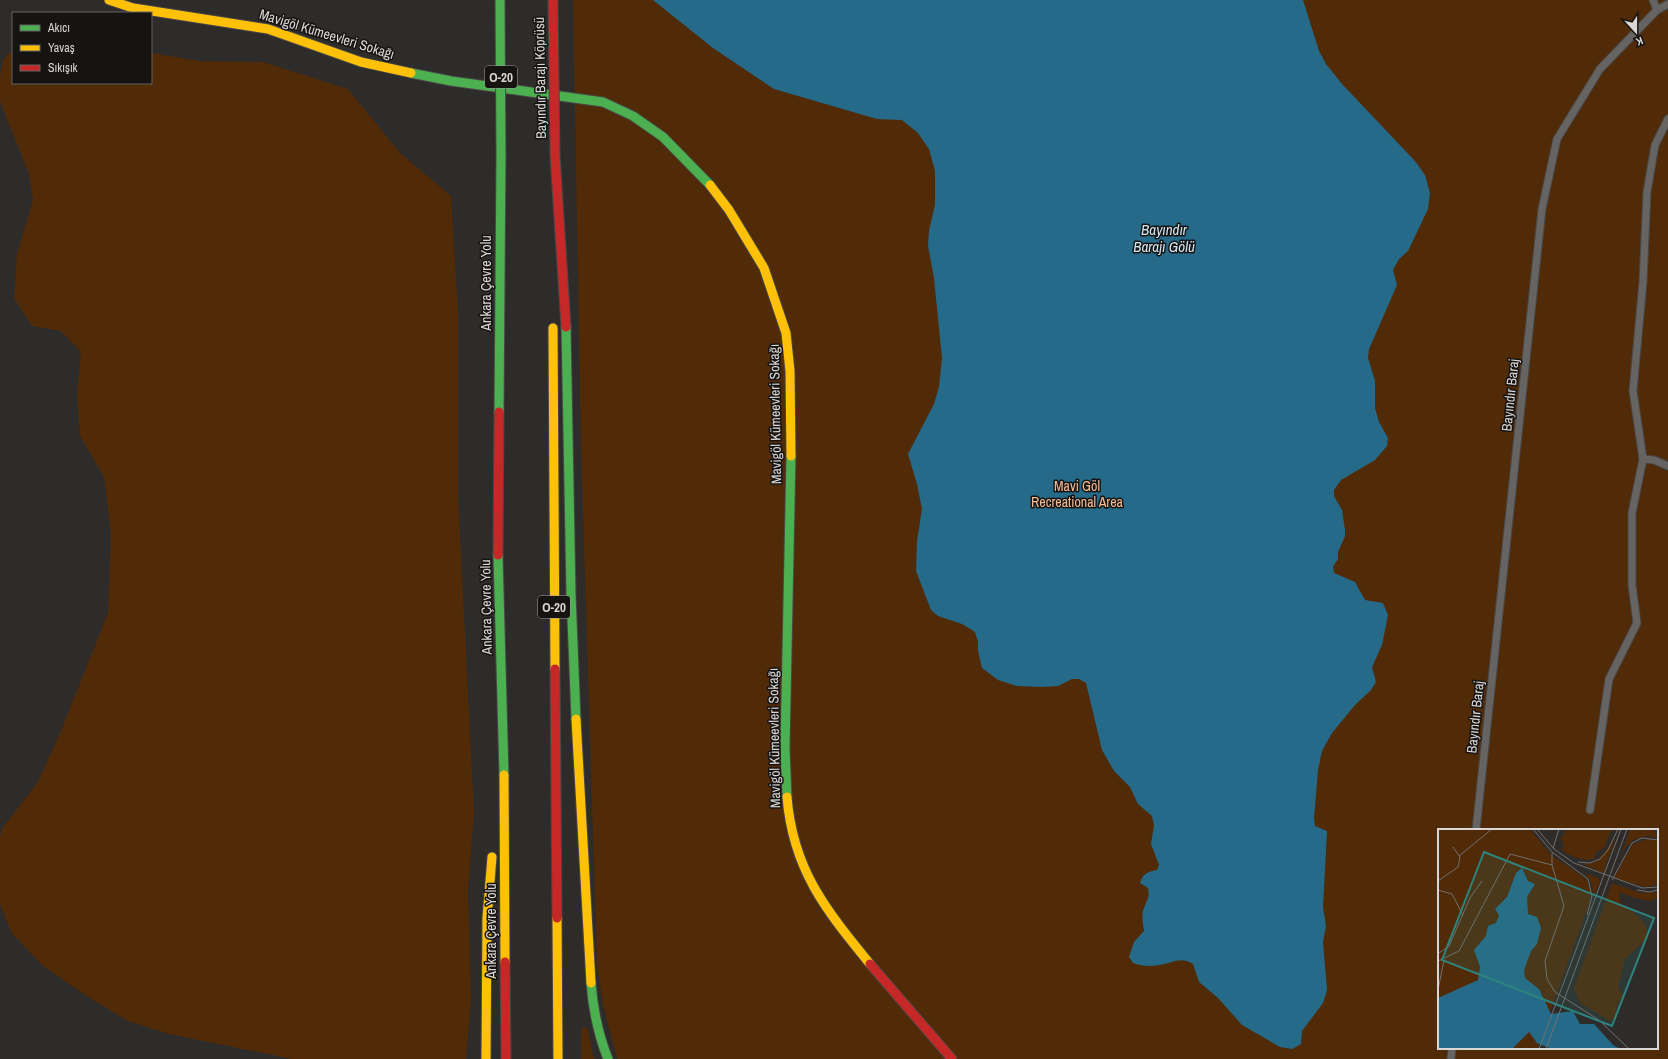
<svg xmlns="http://www.w3.org/2000/svg" width="1668" height="1059" font-family="'Archivo Narrow',sans-serif">
	<style>
		.green { fill: #512a08; fill-rule: evenodd }
		.water { fill: #256b89 }
		.lines { fill: none; stroke-linecap: round; stroke-linejoin: round }
		.lane-casing { stroke: #494745; stroke-width: 9 }
		.fast-casing { stroke: #494745; stroke-width: 11 }
		.slow-casing { stroke: #494745; stroke-width: 11 }
		.jam-casing { stroke: #494745; stroke-width: 11 }
		.lane { stroke: #666463; stroke-width: 7 }
		.fast { stroke: #4caf50; stroke-width: 9 }
		.slow { stroke: #ffc107; stroke-width: 9 }
		.jam { stroke: #c62828; stroke-width: 9 }
		.fast-bridge-casing { stroke: #494745; stroke-width: 11; stroke-linecap: butt }
		.jam-bridge-casing { stroke: #494745; stroke-width: 11; stroke-linecap: butt }
		.fast-bridge { stroke: #4caf50; stroke-width: 9 }
		.jam-bridge { stroke: #c62828; stroke-width: 9 }
		.labels { text-anchor: middle; dominant-baseline: central; stroke-width: 3; stroke-linejoin: round; paint-order: stroke }
		.shield { fill: #161413; stroke: #9e9c9b; stroke-width: 1 }
		.shield-label { font-size: 13px; font-weight: bold; fill: #d9d6d5 }
		.street-label { font-size: 14px; fill: #d9d6d5; stroke: #161413 }
		.park-label { font-size: 14px; fill: #f5bb94; stroke: #161413 }
		.water-label { font-size: 15px; font-style: italic; fill: #d0e6f2; stroke: #161413 }
		.inset-road { fill: none; stroke: #72706e; stroke-width: 1 }
		.view { fill: #2d847d; fill-opacity: 0.15; stroke: #2d847d; stroke-width: 2 }
		.inset-edge { fill: none; stroke: #d9d6d5; stroke-width: 2 }
	</style>
	<rect width="100%" height="100%" fill="#2e2c2a"/>
	<g class="green">
		<path d="M573,0h1095v1059h-1051l-14,-54 -6,-41 -16,-517zM1439,830h218v218h-218z"/>
		<polygon points="13,50 13,83 151,83 151,53 199,61 263,62 348,89 400,153 451,196 458,313 458,495 474,813 468,889 471,999 466,1059 292,1059 169,1034 128,1021 85,995 42,965 11,932 0,904 0,836 3,827 38,782 60,733 108,613 111,534 104,477 80,436 77,393 81,352 61,331 32,326 14,298 17,254 33,200 29,174 0,101 0,77 3,60"/>
		<polygon points="587,1027 594,1059 581,1059 581,1028"/>
	</g>
	<path class="water" d="M653,0h650l16,51 7,13 16,20 73,77 10,14 5,18 -2,16 -20,42 -9,8 -6,11 4,15 -28,64 -1,9 7,23v27l4,14 9,16 -1,8 -12,14 -34,20 -7,10v6l8,14 3,20v6l-7,16v7l-5,8 1,6 21,9 10,18 18,3 5,12 -6,30 -10,22 4,15 -5,8 -16,15 -23,28 -10,18 -4,19 -4,48 1,8 12,5 -4,76 3,19 -3,16 4,48 -4,13 -21,28 -1,13 -9,5 -12,-2 -38,-22 -24,-27 -19,-16 -6,-18c-13,-8 -20,-1 -34,1 -8,2 -18,1 -26,-2l-4,-6 5,-15 10,-11c-1,-8 -3,-16 0,-23 3,-8 6,-11 4,-20l-8,-5c2,-9 9,-12 17,-13l2,-5 -8,-21 3,-18 -2,-10 -14,-12 -8,-17 -16,-16 -12,-21 -16,-67 -7,-4h-7l-14,7 -16,1 -25,-1 -19,-6 -16,-12 -4,-17v-9l-3,-10 -13,-8 -24,-8 -7,-6 -15,-39 1,-30 5,-32 -5,-25 -9,-30 26,-50 5,-17 3,-29 -8,-80 -6,-32 1,-15 6,-27v-33l-6,-22 -11,-16 -16,-13 -25,-1 -103,-30 -61,-41z"/>
	<g class="lines">
		<g class="lane-casing">
			<g id="lane">
				<polyline points="1653,0 1657,10"/>
				<polyline points="1643,459 1654,460 1668,466"/>
				<polyline points="1590,810 1609,679 1637,623 1632,585 1632,513 1643,459 1633,391 1643,282 1647,192 1655,145 1668,119"/>
				<polyline points="1476,830 1542,209 1557,139 1600,69 1657,10 1668,4"/>
				<polyline points="1451,1059 1452,1048"/>
			</g>
		</g>
		<g class="fast-casing">
			<g id="fast">
				<polyline points="411,73 451,81 603,102 633,116 663,137 710,185"/>
				<polyline points="566,327 571,594 576,719"/>
				<polyline points="499,412 501,155"/>
				<polyline points="498,555 504,775"/>
				<polyline points="787,797 785,748 791,456"/>
				<path d="M591,983c2,26 7,51 17,76"/>
			</g>
		</g>
		<g class="slow-casing">
			<g id="slow">
				<polyline points="109,0 133,8 268,29 361,62 411,73"/>
				<polyline points="710,185 729,210 764,268 786,333 790,371 791,456"/>
				<polyline points="553,328 555,669"/>
				<polyline points="576,719 591,983"/>
				<polyline points="504,775 505,962"/>
				<path d="M787,797c6,73 39,113 83,167"/>
				<polyline points="557,918 558,1059"/>
				<polyline points="486,1059 487,918 492,857"/>
			</g>
		</g>
		<g class="jam-casing">
			<g id="jam">
				<polyline points="555,155 566,327"/>
				<polyline points="498,555 499,412"/>
				<polyline points="555,669 557,918"/>
				<polyline points="505,962 506,1059"/>
				<polyline points="870,964 952,1059"/>
			</g>
		</g>
		<use href="#lane" class="lane"/>
		<use href="#fast" class="fast"/>
		<use href="#slow" class="slow"/>
		<use href="#jam" class="jam"/>
		<g class="fast-bridge-casing">
			<polyline id="fast-bridge" points="500,0 501,155"/>
		</g>
		<g class="jam-bridge-casing">
			<polyline id="jam-bridge" points="553,0 555,155"/>
		</g>
		<use href="#fast-bridge" class="fast-bridge"/>
		<use href="#jam-bridge" class="jam-bridge"/>
	</g>
	<g class="labels">
		<g class="shield">
			<rect x="485" y="66" width="32" height="22" rx="3"/>
			<rect x="538" y="596" width="32" height="22" rx="3"/>
		</g>
		<g class="shield-label">
			<text x="501" y="77">O-20</text>
			<text x="554" y="607">O-20</text>
		</g>
		<g class="street-label">
			<text transform="translate(327 34) rotate(17)">Mavigöl Kümeevleri Sokağı</text>
			<text transform="translate(540 78) rotate(-91)">Bayındır Barajı Köprüsü</text>
			<text transform="translate(486 283) rotate(-90)">Ankara Çevre Yolu</text>
			<text transform="translate(1510 395) rotate(-84)">Bayındır Baraj</text>
			<text transform="translate(775 414) rotate(-91)">Mavigöl Kümeevleri Sokağı</text>
			<text transform="translate(486 607) rotate(-91)">Ankara Çevre Yolu</text>
			<text transform="translate(1475 717) rotate(-84)">Bayındır Baraj</text>
			<text transform="translate(774 738) rotate(-91)">Mavigöl Kümeevleri Sokağı</text>
			<text transform="translate(491 931) rotate(-90)">Ankara Çevre Yolu</text>
		</g>
		<g class="park-label">
			<text x="1077" y="486">Mavi Göl<tspan x="1077" dy="16">Recreational Area</tspan></text>
		</g>
		<g class="water-label">
			<text x="1164" y="229">Bayındır<tspan x="1164" dy="17">Barajı Gölü</tspan></text>
		</g>
	</g>
	<g transform="translate(1438 829)">
		<rect width="220" height="220" fill="#2e2c2a"/>
		<path d="M0,0h92l21,26 35,24 5,12 -2,13 -52,145h-99zM129,0h45l-8,19 -8,4 -2,7 -7,1 -11,-2 -15,-8 3,-4 -3,-8zM192,0h23l5,9 -12,-2 -13,4 -8,8 -6,13zM177,10l-12,34 -20,-9 13,-2zM210,10l10,2v44l-13,2 -31,-9 19,-34zM147,44l16,6 -8,19 -1,-14zM174,54l28,10 18,-1v6l-8,3 -15,-3 -16,-6 1,10 19,15 7,9 2,11 -23,22 -7,28 5,8 -6,9 -1,12 -6,5 -30,-18 -6,-15z" fill="#512a08"/>
		<path d="M84,39l6,13 7,3 -8,13 1,17 9,3 4,11 -4,16 -6,7 -7,19 1,8 14,11 12,25 22,-3 7,13h14l19,21 7,4h-68l-15,-6 -8,-11 -16,16 -75,1v-51l40,-18 2,-13 -6,-17 12,-14 2,-10 8,-3 3,-8 -4,-6 12,-12 9,-24z" fill="#256b89"/>
		<path class="inset-road" d="M95,0l19,23 36,27 4,17 -5,19M99,0l17,20 20,14 68,25 16,-1M115,19l6,-19M114,24v12l12,41 -19,55 2,18 8,13 44,28 30,29M21,27l33,-27M140,33l12,1 10,-4 8,-9 10,-21M174,51l20,-37 10,-5 16,2M0,52l20,-14 2,-10 -7,-10M0,61l14,4 11,21M199,61l12,2 9,-2M0,111v21l21,-10 51,-97 42,11M1,124l10,-7 21,-48 12,-17M0,161l6,-30M101,220l82,-220M108,220l81,-220"/>
		<path class="view" d="M46,23l170,66 -42,108 -170,-66z"/>
		<rect width="220" height="220" class="inset-edge"/>
	</g>
	<rect x="12" y="12" width="140" height="72" fill="#161413" stroke="#646261"/>
	<rect x="20" y="25" width="20" height="6" fill="#4caf50" stroke="#646261"/>
	<text x="48" y="32" font-size="12" fill="#d9d6d5">Akıcı</text>
	<rect x="20" y="45" width="20" height="6" fill="#ffc107" stroke="#646261"/>
	<text x="48" y="52" font-size="12" fill="#d9d6d5">Yavaş</text>
	<rect x="20" y="65" width="20" height="6" fill="#c62828" stroke="#646261"/>
	<text x="48" y="72" font-size="12" fill="#d9d6d5">Sıkışık</text>
	<g transform="translate(1636 32) rotate(159)" stroke="#161413" stroke-width="3" paint-order="stroke">
	<path d="M0-3L7 15L0 10L-7 15Z" fill="#d9d6d5"/>
	<text y="-6" font-size="11" font-weight="bold" text-anchor="middle" fill="#d9d6d5">K</text>
	</g>
</svg>
